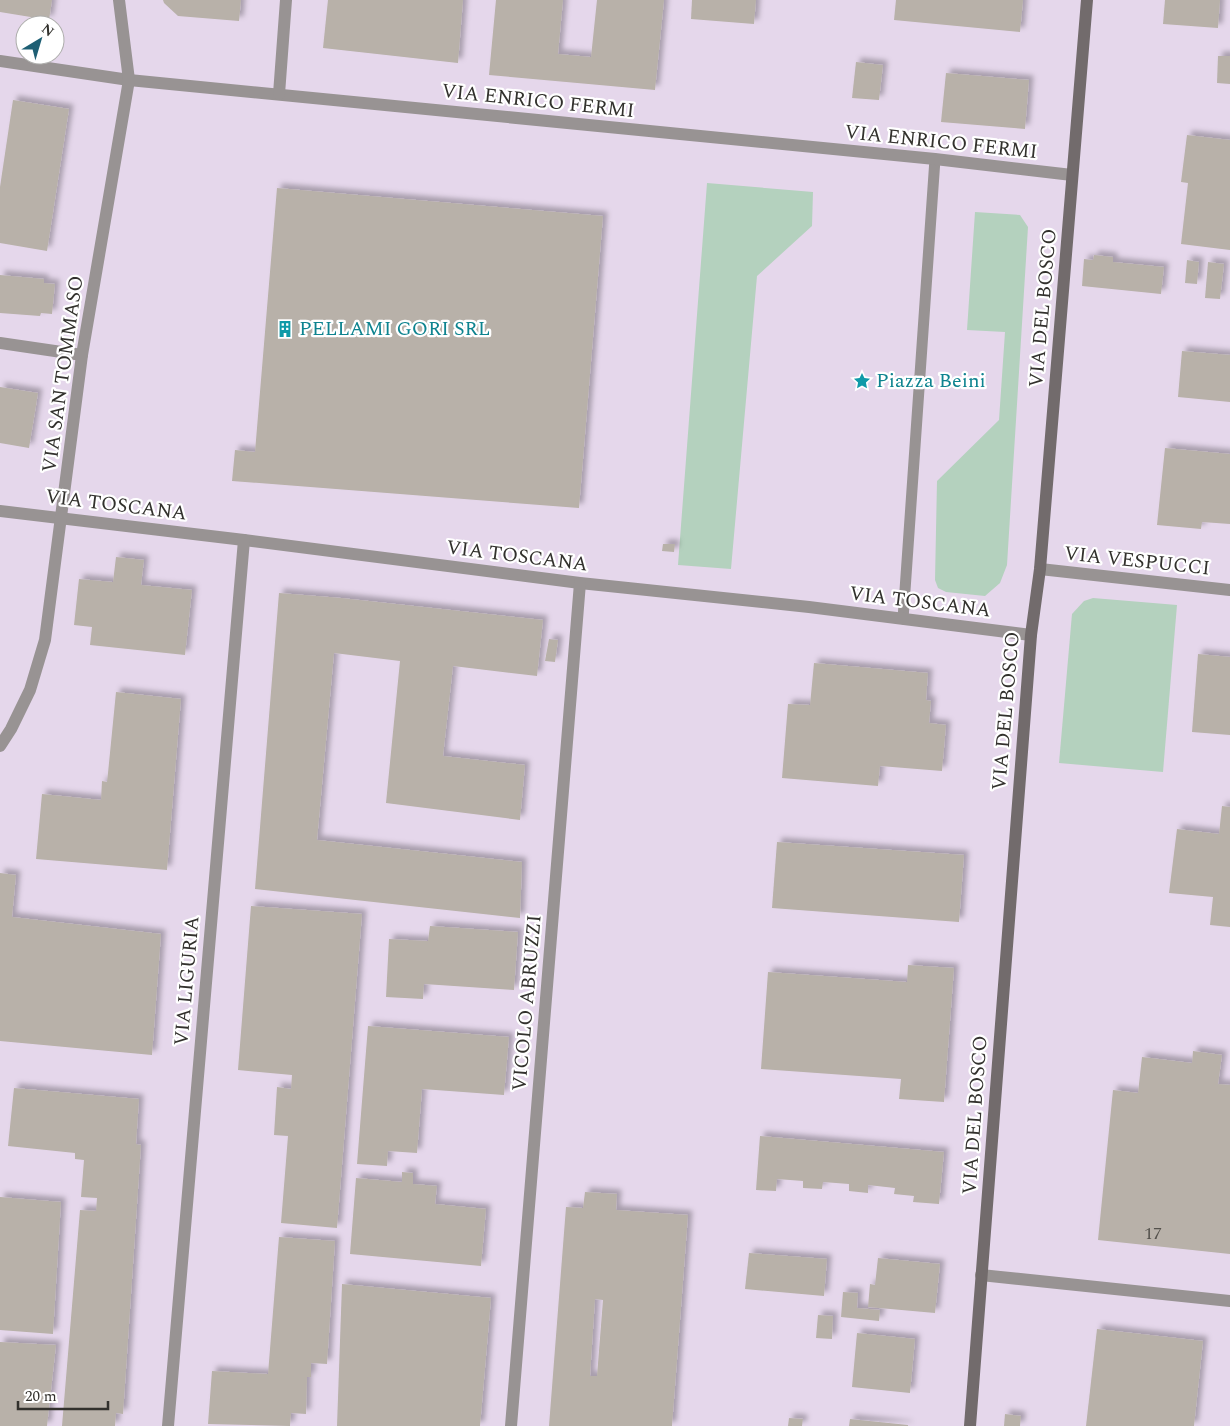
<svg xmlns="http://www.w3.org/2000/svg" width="1230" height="1426" font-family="Spectral,serif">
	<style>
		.industrial { fill: #e5d7eb; fill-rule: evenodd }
		.green { fill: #b4d1be }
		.building { fill: #b8b1a9; fill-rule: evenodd; filter: url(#shadow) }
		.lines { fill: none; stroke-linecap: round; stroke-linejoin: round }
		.lane { stroke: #989393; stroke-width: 11 }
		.street { stroke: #989393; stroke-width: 12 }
		.secondary { stroke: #726b6c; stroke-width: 12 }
		.labels { text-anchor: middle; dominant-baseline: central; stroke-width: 4.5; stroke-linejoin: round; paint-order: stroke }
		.number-label { font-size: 18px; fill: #54514c }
		.street-label { font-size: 20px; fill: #32312d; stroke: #fff }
		.culture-label { font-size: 20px; fill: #0d838f; stroke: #fff; text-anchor: start }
	</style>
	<defs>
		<filter id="shadow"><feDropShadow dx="4.5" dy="-4.5" stdDeviation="2.5" flood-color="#0004"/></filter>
	</defs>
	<rect width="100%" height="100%" fill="#e9e7dc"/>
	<path class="industrial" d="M0,0h1230v1426h-1230zM25,25h30v30h-30z"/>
	<g class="green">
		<polygon points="707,183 813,192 812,226 757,276 731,569 678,565"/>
		<polygon points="975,212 1020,215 1028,227 1007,565 1000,583 985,596 946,592 938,588 935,580 937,481 999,420 1005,332 967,330"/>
		<polygon points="1093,598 1177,605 1163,772 1059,763 1072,614 1084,601"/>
	</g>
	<g class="building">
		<polygon points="0,0 52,0 49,20 0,12"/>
		<polygon points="163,0 241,0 239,21 178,16 164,3"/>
		<polygon points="328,0 463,0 458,63 323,48"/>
		<polygon points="496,0 563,0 558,54 591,57 597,0 664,0 655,90 489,75"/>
		<polygon points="692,0 756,0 754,24 691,19"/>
		<polygon points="896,0 1023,0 1020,32 894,20"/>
		<polygon points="1165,0 1220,0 1218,28 1163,24"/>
		<polygon points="1218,56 1230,56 1230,84 1217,83"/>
		<polygon points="856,62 883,65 879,100 852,98"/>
		<polygon points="946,73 1029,80 1025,129 941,122"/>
		<polygon points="13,100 69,109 47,251 0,243 0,187"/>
		<polygon points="1187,135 1230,140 1230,250 1181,244 1188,183 1181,182"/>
		<polygon points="277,188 603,216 579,508 232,481 235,450 255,452"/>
		<polygon points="1094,255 1113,257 1113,262 1164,267 1161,294 1082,286 1084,259 1093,260"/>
		<polygon points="1187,260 1199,262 1197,284 1185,283"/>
		<polygon points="1208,262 1224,264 1220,299 1205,298"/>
		<polygon points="0,275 44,279 44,283 55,284 52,314 41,313 40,316 0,313"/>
		<polygon points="1182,351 1230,355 1230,402 1178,397"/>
		<polygon points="0,387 38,393 29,448 0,443"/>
		<polygon points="1165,448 1230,454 1230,524 1202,522 1201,529 1157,525"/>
		<polygon points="663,544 675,544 674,552 662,551"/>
		<polygon points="116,557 144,560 141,585 192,590 185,655 90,645 92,627 74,625 79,579 113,582"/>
		<polygon points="279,593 341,598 543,620 537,676 453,666 443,756 525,765 520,820 386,803 400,661 334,653 317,840 522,862 520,918 255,889"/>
		<polygon points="549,639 558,640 555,662 545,661"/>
		<polygon points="1198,654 1230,657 1230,735 1192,732"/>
		<polygon points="814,663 928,673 926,700 931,701 929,723 946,725 942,771 880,766 878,786 782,778 788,704 810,705"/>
		<polygon points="116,692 181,699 167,870 36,859 42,794 101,800 102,781 107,782 108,773"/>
		<polygon points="1222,806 1230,807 1230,927 1210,925 1213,897 1169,893 1177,829 1219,834"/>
		<polygon points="777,842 964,855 959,922 772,908"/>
		<polygon points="0,873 16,875 12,917 161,934 152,1055 0,1041"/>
		<polygon points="251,906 362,914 337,1228 281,1223 288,1136 274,1135 277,1087 291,1089 292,1075 238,1070"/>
		<polygon points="430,926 518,932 514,990 424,984 423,999 386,997 389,939 428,941"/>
		<polygon points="908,965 954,968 944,1102 899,1099 901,1079 761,1069 768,972 907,982"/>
		<polygon points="368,1026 509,1037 504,1095 422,1089 417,1153 388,1151 387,1166 357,1164"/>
		<polygon points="1193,1051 1222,1055 1218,1084 1230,1085 1230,1254 1098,1240 1113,1090 1138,1093 1142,1057 1192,1063"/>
		<polygon points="14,1088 139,1099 136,1144 141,1145 123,1414 116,1413 115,1426 62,1426 80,1210 96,1211 97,1198 81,1197 84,1160 75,1159 75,1153 8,1146"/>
		<polygon points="760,1136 944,1152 939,1204 913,1202 914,1196 894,1194 895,1188 868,1185 868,1193 849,1191 849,1184 823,1182 822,1189 803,1188 803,1181 777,1179 776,1191 756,1190"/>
		<polygon points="402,1172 413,1173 413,1184 437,1186 435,1204 486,1209 481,1266 350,1254 356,1178 402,1182"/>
		<path d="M585,1192l32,2 -1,16 72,5 -16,211h-123l17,-219 17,1zM595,1299l8,1 -6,76h-7z"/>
		<polygon points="0,1197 61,1202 53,1334 0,1330"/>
		<polygon points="279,1237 335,1241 327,1364 311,1363 311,1377 307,1377 306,1414 291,1413 290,1426 208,1424 212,1371 268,1374"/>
		<polygon points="749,1253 827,1259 824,1296 745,1289"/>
		<polygon points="878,1258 940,1264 935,1313 868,1307 870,1284 875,1285"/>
		<polygon points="342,1284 491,1298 480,1426 337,1426"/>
		<polygon points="843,1292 858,1293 857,1308 880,1310 879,1321 841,1317"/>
		<polygon points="818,1315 833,1316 832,1339 816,1338"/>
		<polygon points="1097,1329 1203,1341 1194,1426 1086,1426"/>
		<polygon points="857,1333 915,1339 910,1393 852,1387"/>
		<polygon points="0,1342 56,1345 47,1426 0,1426"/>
		<polygon points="1005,1414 1021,1416 1020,1426 1004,1426"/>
		<polygon points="789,1418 803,1419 802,1426 788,1426"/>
		<polygon points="850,1419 908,1425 908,1426 849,1426"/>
	</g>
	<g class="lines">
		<polyline class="lane" points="903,619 935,159"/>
		<g class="street">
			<polyline points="0,61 129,80 935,159 1072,175"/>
			<polyline points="279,94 286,0"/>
			<polyline points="0,343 82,355"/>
			<polyline points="0,511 244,540 580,583 809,607 1031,635"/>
			<polyline points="1040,569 1230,590"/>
			<polyline points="0,746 11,729 30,690 45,640 82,355 129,80 119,0"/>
			<polyline points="981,1275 1230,1301"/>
			<polyline points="168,1426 244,540"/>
			<polyline points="511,1426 580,583"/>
		</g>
		<polyline class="secondary" points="970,1426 1031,635 1040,569 1087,0"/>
	</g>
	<defs>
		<g id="building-bare" transform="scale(1.35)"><path d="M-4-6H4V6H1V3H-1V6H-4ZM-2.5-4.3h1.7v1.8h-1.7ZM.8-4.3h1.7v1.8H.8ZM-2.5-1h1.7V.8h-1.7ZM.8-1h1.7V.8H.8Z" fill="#0f9aa8" stroke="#fff" stroke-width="2.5" paint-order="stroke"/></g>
		<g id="sight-bare" transform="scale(1.35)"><path d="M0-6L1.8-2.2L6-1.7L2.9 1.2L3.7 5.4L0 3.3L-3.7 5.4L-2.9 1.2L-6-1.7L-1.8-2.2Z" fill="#0f9aa8" stroke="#fff" stroke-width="2.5" paint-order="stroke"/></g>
	</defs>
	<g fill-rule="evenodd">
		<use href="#building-bare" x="285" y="329"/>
		<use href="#sight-bare" x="862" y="381"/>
	</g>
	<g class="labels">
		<g class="number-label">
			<text x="1153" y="1233">17</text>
		</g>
		<g class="street-label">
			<text transform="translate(538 101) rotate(6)">VIA ENRICO FERMI</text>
			<text transform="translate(941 142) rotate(6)">VIA ENRICO FERMI</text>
			<text transform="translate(1043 308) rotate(-85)">VIA DEL BOSCO</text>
			<text transform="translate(63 374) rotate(-82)">VIA SAN TOMMASO</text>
			<text transform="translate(116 505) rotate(7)">VIA TOSCANA</text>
			<text transform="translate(517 556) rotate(7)">VIA TOSCANA</text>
			<text transform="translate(1137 561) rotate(6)">VIA VESPUCCI</text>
			<text transform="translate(920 602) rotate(7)">VIA TOSCANA</text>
			<text transform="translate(1006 711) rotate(-85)">VIA DEL BOSCO</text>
			<text transform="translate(187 981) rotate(-85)">VIA LIGURIA</text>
			<text transform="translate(527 1003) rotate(-85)">VICOLO ABRUZZI</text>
			<text transform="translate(975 1115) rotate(-86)">VIA DEL BOSCO</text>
		</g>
		<g class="culture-label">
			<text x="299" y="329">PELLAMI GORI SRL</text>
			<text x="876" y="381">Piazza Beini</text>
		</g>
	</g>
	<g transform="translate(40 40) rotate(38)"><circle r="24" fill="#ffffff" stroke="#adadab"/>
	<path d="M0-4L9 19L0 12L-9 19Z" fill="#1e5f74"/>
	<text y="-8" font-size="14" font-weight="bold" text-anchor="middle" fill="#32312d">N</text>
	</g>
	<path d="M18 1401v8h90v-8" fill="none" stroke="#32312d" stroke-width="2.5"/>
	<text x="25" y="1401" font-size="15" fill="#32312d" stroke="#ffffff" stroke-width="4" paint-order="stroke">20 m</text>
</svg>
